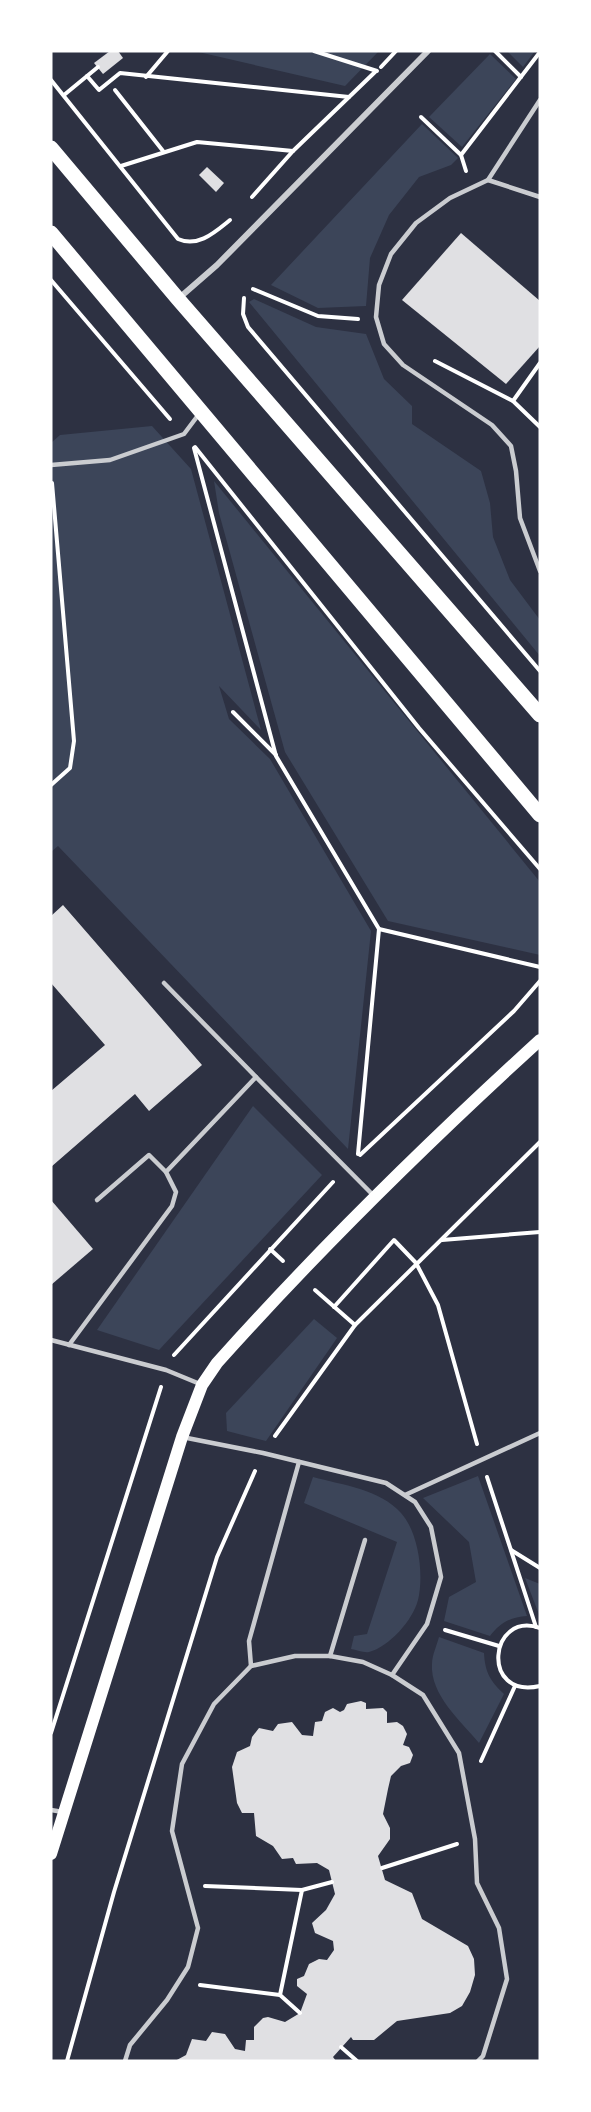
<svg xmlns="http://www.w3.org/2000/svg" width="591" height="2112" font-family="'Open Sans',sans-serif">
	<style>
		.green { fill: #3c4559 }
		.building { fill: #e0e0e3 }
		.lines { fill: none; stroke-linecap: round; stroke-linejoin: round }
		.path { stroke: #fff; stroke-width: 4 }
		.service { stroke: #caccd0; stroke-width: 4.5 }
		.minor { stroke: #caccd0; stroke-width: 6 }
		.secondary { stroke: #fff; stroke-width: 12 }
		.primary { stroke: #fff; stroke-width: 15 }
	</style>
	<rect width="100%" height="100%" fill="#2d3142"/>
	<g class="green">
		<polygon points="194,51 379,51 345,86"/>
		<polygon points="507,51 535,51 523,67"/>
		<polygon points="490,54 516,79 462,147 429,117"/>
		<polygon points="422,124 458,158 451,165 419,177 389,215 370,258 366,306 318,308 271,285"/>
		<polygon points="254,299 316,327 366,334 384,379 412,406 412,424 481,471 490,503 493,537 510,580 540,620 540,656 249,302"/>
		<polygon points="152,426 191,469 261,730 219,686 229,719 270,759 371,931 348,1149 58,846 51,852 51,443 60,435"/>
		<polygon points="214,481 540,882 540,955 388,921 285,752 219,513"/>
		<polygon points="253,1106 322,1175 159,1350 97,1330"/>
		<polygon points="314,1319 337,1338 266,1441 227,1431 226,1413"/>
		<path d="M478,1476l49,140c-17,1 -27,7 -37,20l-46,-15 5,-24 27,-15 -7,-40 -46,-44z"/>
		<path d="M313,1477c29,8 67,12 88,36 18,20 23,62 17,87 -5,20 -29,47 -49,52 -5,1 -12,-2 -18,-3l3,-13 13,-2 30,-92 -93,-39z"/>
		<polygon points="525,1578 540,1584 540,1617"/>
		<path d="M439,1637l45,16c1,19 6,28 20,41l-25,49c-18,-22 -49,-48 -47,-79 0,-9 5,-19 7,-27z"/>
	</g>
	<g class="building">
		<polygon points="110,51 118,51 123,58 103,74 94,63"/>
		<polygon points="207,167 224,183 216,192 199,175"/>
		<polygon points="461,233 540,301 540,346 506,384 402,300"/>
		<polygon points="63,905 202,1065 149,1111 135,1094 51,1167 51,1091 105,1045 51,983 51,916"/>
		<polygon points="51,1200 93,1249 51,1285"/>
		<polygon points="361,1701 366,1703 366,1709 383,1708 387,1712 387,1723 397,1722 403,1726 407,1734 403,1745 409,1747 413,1755 410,1763 401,1766 391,1776 388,1789 383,1814 390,1828 390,1839 378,1856 385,1880 412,1893 422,1919 468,1946 474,1959 475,1975 470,1992 462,2006 450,2013 397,2021 374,2040 353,2040 351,2037 333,2057 336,2061 175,2061 186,2055 192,2039 206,2041 212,2032 225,2034 235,2049 245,2051 246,2040 254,2040 254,2027 263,2018 268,2017 285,2022 300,2013 307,1994 297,1986 297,1979 304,1976 309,1964 319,1959 327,1960 334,1950 333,1941 315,1933 312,1923 326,1910 335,1894 329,1870 317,1863 296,1864 293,1858 282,1859 273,1846 256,1836 254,1813 242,1813 237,1803 232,1767 237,1752 250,1746 252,1737 259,1728 273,1731 278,1724 292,1722 302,1735 313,1736 315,1722 322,1721 325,1712 333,1708 340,1712 344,1710 347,1704"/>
	</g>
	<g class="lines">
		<g class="path">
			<polyline points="314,51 377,71"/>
			<polyline points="495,51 521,77"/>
			<polyline points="381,67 396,51"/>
			<polyline points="87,76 99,90 120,73 349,97"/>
			<polyline points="146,77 168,51"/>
			<path d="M51,80l127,159c20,9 37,-7 52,-19"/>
			<polyline points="115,90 163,151"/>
			<polyline points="64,95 98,67"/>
			<polyline points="421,117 461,155 466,171"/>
			<polyline points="461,155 540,52"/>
			<polyline points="121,166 197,142 293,151"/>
			<polyline points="252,197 293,151 375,72"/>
			<polyline points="51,280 170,419"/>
			<polyline points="253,289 318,316 358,319"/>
			<polyline points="244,298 243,314 248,327 540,671"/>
			<polyline points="435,361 513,401 540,427"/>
			<polyline points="513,401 540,363"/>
			<polyline points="195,447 419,728 540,869"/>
			<polyline points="194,448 276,756 379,929 358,1154"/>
			<polyline points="233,712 276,755"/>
			<polyline points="51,785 70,768 74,741 52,483"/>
			<polyline points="379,929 540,967"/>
			<polyline points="360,1155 514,1011 540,981"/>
			<polyline points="442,1240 540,1232"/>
			<polyline points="270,1249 283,1261"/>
			<polyline points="315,1290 355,1325"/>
			<polyline points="334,1307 394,1240 416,1263 438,1305 477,1444"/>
			<polyline points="174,1355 333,1182"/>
			<polyline points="275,1436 355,1325 540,1142"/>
			<polyline points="487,1477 536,1627"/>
			<polyline points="511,1550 540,1568"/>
			<path d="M540,1628c-51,-18 -60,72 0,58"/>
			<polyline points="445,1630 499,1646"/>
			<polyline points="51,1733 161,1387"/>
			<polyline points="481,1761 515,1686"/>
			<polyline points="382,1868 457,1844"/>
			<polyline points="205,1886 302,1890 332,1882"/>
			<polyline points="200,1985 280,1995 300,2013"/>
			<polyline points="280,1995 302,1890"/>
			<polyline points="341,2047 357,2061"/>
			<polyline points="67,2061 114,1892 217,1557 255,1471"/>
		</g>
		<g class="service">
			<polyline points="540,100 488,180 450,198 416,223 391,254 379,285 376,317 384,344 403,365 492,425 511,446 516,471 520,518 540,571"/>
			<polyline points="488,180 540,197"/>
			<polyline points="51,465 110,460 184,434 199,414"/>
			<polyline points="256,1077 374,1196"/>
			<polyline points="97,1200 149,1155 166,1172"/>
			<polyline points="51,1340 166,1370 200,1384"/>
			<polyline points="69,1345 172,1206 176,1192 166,1172 256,1077 164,983"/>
			<polyline points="182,1437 263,1453 386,1483 415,1502 431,1527 441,1577 427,1624 392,1675"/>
			<polyline points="405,1495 540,1433"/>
			<polyline points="330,1656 365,1540"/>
			<polyline points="251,1666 249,1641 299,1462"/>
			<polyline points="51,1810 63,1812"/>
			<polyline points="125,2061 130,2045 167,2000 188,1967 198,1928 172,1831 182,1764 214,1704 251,1666 295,1656 330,1656 363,1662 392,1675 423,1695 459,1753 475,1839 477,1883 499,1928 507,1979 483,2056 478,2061"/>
		</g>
		<polyline class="minor" points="178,299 217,265 428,51"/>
		<path class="secondary" d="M51,1854l131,-417 20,-52 15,-22c102,-114 210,-220 323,-323"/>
		<g class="primary">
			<polyline points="51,148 178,299 540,715"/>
			<polyline points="51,233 540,815"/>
		</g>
	</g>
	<rect width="591" height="2112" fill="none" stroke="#ffffff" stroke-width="105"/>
</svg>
